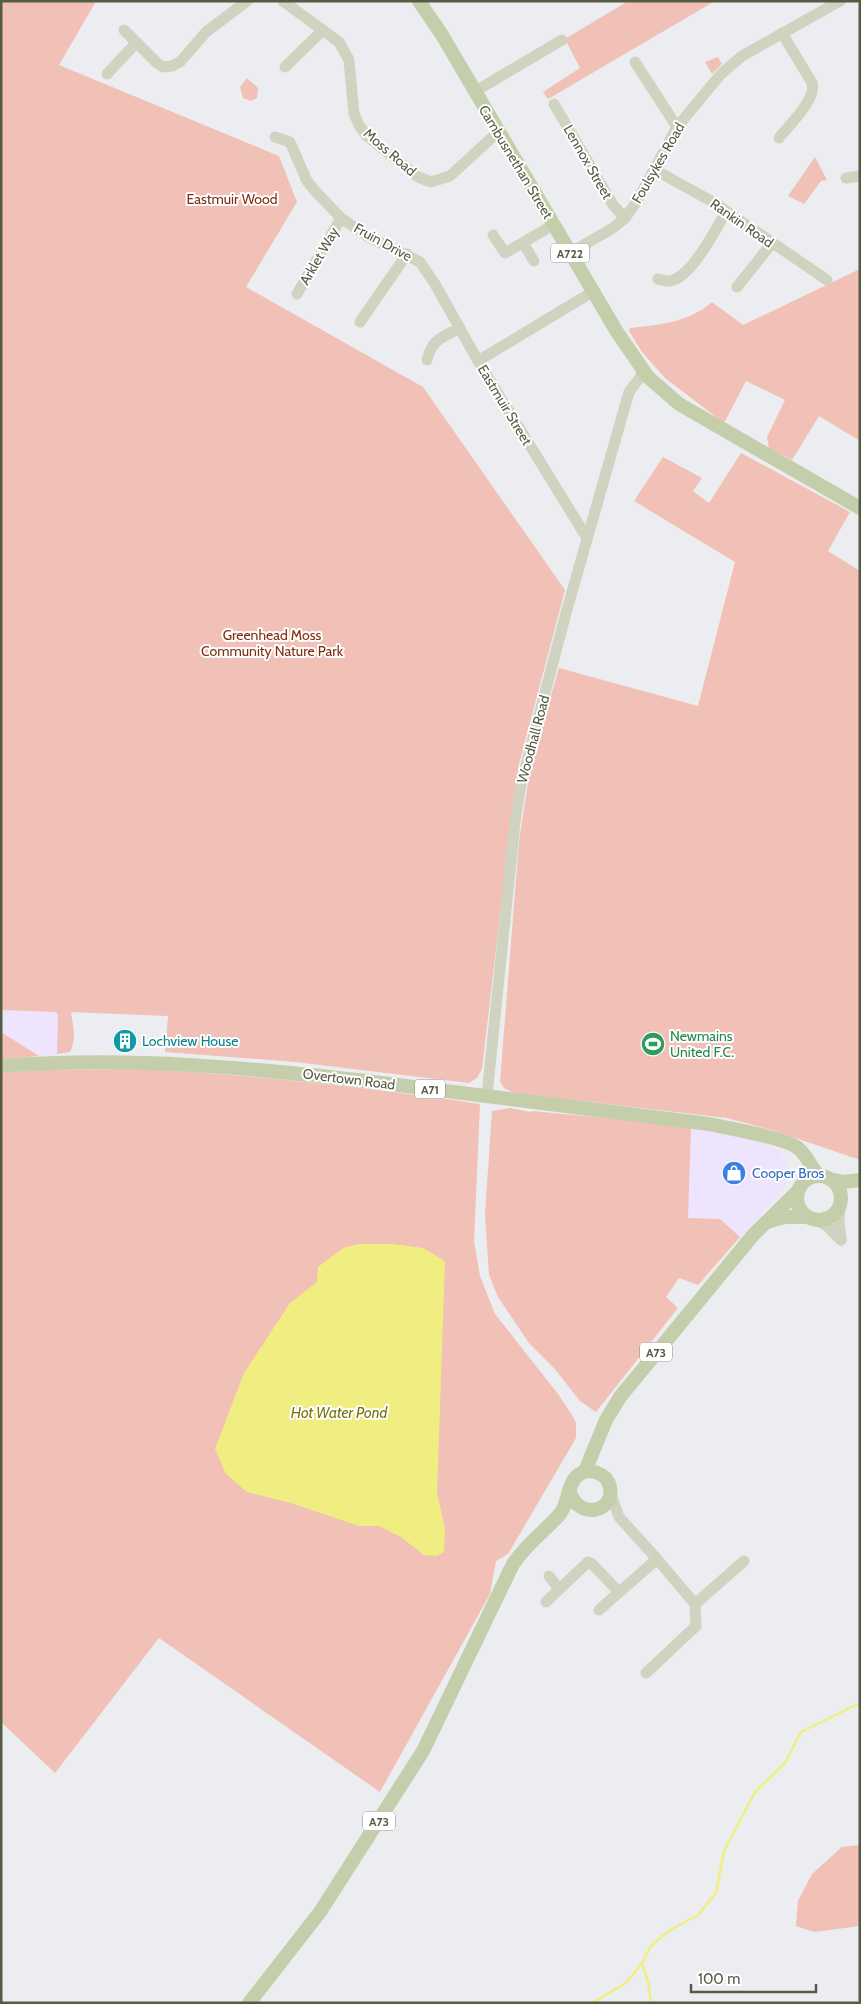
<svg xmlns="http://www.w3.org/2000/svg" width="861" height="2004" font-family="Cabin,sans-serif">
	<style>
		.commercial { fill: #efe4fd }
		.green { fill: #f1c0b7 }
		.water { fill: #f1ee81 }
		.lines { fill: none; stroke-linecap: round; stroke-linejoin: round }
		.stream { stroke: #f1ee81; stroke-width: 2.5 }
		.minor { stroke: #cfd3bf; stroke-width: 11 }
		.major { stroke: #c5ceaa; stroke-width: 14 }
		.labels { text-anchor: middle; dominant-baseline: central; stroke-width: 4; stroke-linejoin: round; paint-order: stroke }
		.shield { fill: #fff; stroke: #898c7c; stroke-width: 1 }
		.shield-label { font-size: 12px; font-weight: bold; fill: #565b44 }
		.street-label { font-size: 14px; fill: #565b44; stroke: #fff }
		.park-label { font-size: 14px; fill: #802e11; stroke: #fff }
		.leisure-label { font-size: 14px; fill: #27864d; stroke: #fff; text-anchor: start }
		.culture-label { font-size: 14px; fill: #0d838f; stroke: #fff; text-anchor: start }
		.shop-label { font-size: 14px; fill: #366cbe; stroke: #fff; text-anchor: start }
		.water-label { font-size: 15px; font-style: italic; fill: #777409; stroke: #fff }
	</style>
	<rect width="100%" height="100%" fill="#ecedf0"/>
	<g class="commercial">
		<polygon points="1,1010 56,1012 58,1015 57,1054 39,1056 1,1032"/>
		<polygon points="691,1126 747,1138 764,1144 776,1149 786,1160 788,1177 787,1183 759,1217 740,1237 720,1219 688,1218"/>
	</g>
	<g class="green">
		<path d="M1,1h92l2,2 -36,62 220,91 18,46 -51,85 177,100 142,203 -46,174 -7,48 -30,257 -5,9 -8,5 -174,-21 -130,-10 3,-36 -97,-4c2,15 6,26 -1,40l-13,2 1,-39 -2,-3 -55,-2z"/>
		<polygon points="628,1 715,1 548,99 543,92 580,68 565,39"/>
		<polygon points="718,57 722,64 712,74 705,62"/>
		<polygon points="247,78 258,88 257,98 251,101 243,98 240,87"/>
		<polygon points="815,157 827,180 821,181 804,204 788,196"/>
		<path d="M860,269v172l-41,-25 -27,44 -23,-12 -2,-11 18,-37 -39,-19 -22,42 -59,-45 -23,-26 -13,-21 1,-3c29,-3 60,-6 82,-26l31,23z"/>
		<polygon points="741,453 850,512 828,551 860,571 860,1160 775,1131 727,1118 514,1093 504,1088 500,1082 519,841 531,763 559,668 698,706 735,562 634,501 663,457 702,478 693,491 709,503"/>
		<polygon points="1,1032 39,1056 1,1059"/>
		<path d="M149,1069c111,7 221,18 331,35l-6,137 6,35 15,38 63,80 14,21 4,8v15l-68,116 -12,7 -6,33 -110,198 -221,-154 -104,135 -54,-51v-649l35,-3z"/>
		<polygon points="510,1108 531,1112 532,1111 691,1126 688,1218 720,1219 740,1237 698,1285 679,1278 666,1297 678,1308 596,1412 580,1401 554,1368 529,1343 498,1297 489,1275 485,1214 492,1111"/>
		<polygon points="860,1845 860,1926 814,1932 796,1926 798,1901 812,1874 842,1847"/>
	</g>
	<polygon class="water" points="359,1244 392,1244 423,1248 445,1261 437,1493 445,1529 444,1552 437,1556 424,1555 401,1537 379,1526 359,1526 291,1503 247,1492 226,1474 215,1449 244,1373 290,1303 317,1282 318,1267 343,1248"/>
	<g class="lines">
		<g class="stream">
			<polyline points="592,2003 626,1983 642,1963"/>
			<polyline points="651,2003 648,1982 642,1963 651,1946 670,1930 698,1915 716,1893 724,1851 755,1792 785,1763 801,1732 860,1703"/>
		</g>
		<g class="minor">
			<polyline points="283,1 339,42 349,60 354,114 360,127 367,136 418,177 431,182 450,176 498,132"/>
			<polyline points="124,30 157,63 163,67 172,66 180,62 206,32 247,1"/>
			<polyline points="635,62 677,127"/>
			<polyline points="285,67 323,30"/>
			<polyline points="107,74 136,43"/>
			<polyline points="474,92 562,40"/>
			<polyline points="554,104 613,205 625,218"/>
			<polyline points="275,137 290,142 307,181 316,192 341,218 367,236 420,262 435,284 478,361"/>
			<path d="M779,138c10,-13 38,-39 33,-55l-30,-50"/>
			<polyline points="655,170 713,202 827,280"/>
			<polyline points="846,178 860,176"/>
			<polyline points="493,235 505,253 553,225"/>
			<polyline points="523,243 534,261"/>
			<polyline points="570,253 613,228 625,218 637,201 677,127 721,74 742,56 840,1"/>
			<path d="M658,279c3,1 8,2 12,2 22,-4 45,-51 56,-69"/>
			<polyline points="737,287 772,243"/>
			<polyline points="297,294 341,218"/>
			<polyline points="360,322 407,254"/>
			<path d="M427,360c5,-21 16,-23 33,-32"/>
			<polyline points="587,538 478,361 594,291"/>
			<polyline points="487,1095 515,822 521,784 566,613 629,392 644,372"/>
			<polyline points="840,1206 839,1222 841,1240"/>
			<polyline points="818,1221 827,1226 841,1240"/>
			<polyline points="610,1492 619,1517 657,1559 695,1604 696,1626 646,1673"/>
			<polyline points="549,1576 559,1589"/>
			<polyline points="546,1602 588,1562 592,1564 619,1592"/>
			<polyline points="695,1604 744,1561"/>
			<polyline points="599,1610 657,1559"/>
		</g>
		<g class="major">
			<polyline points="419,1 442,35 617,332 648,377 679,404 860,508"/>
			<path d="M1,1066c127,-10 255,2 381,17 109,13 218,28 327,41 18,4 77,14 89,24 9,7 13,20 21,28"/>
			<circle cx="819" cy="1198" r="22"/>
			<polyline points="832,1180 844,1182 860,1180"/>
			<polyline points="767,1222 784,1217 807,1217"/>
			<polyline points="585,1471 606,1420 620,1397 754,1234 798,1191"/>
			<path d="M249,2003l71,-91 103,-161 90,-187c14,-21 31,-32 47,-50 9,-12 7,-29 17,-38 11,-10 30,-3 33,11 5,26 -32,33 -40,5"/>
		</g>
	</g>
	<defs>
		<g id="building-disc" transform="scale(1.25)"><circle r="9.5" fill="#0f9aa8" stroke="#fff"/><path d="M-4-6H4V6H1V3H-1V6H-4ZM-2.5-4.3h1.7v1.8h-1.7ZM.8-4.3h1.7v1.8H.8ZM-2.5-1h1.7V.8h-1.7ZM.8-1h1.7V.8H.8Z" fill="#fff"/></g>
		<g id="stadium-disc" transform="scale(1.25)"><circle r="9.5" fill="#2e9e5b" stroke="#fff"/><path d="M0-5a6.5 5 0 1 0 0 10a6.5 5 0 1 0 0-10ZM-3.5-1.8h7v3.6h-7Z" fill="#fff"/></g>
		<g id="shop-disc" transform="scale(1.25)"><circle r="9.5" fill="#3f7fe0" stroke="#fff"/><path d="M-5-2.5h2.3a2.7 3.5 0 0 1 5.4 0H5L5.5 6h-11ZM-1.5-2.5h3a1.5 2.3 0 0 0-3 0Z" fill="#fff"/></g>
	</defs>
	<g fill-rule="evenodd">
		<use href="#building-disc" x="125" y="1041"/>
		<use href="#stadium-disc" x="653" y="1044"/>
		<use href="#shop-disc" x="734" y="1173"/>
	</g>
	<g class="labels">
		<g class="shield">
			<rect x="551" y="243.5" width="38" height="19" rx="4"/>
			<rect x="415" y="1079.5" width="30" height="19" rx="4"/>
			<rect x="640" y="1342.5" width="32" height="19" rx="4"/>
			<rect x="363" y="1811.5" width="32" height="19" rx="4"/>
		</g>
		<g class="shield-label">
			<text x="570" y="253">A722</text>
			<text x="430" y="1089">A71</text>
			<text x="656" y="1352">A73</text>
			<text x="379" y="1821">A73</text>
		</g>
		<g class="street-label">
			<text transform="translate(390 152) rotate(41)">Moss Road</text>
			<text transform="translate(516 162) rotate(59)">Cambusnethan Street</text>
			<text transform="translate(588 162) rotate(60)">Lennox Street</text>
			<text transform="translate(658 163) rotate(-60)">Foulsykes Road</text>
			<text transform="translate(742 223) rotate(35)">Rankin Road</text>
			<text transform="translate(383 242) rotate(29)">Fruin Drive</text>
			<text transform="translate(319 256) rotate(-60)">Arklet Way</text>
			<text transform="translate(505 405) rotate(59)">Eastmuir Street</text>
			<text transform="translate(533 739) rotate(-75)">Woodhall Road</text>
			<text transform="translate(349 1079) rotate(7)">Overtown Road</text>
		</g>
		<g class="park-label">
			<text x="232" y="199">Eastmuir Wood</text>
			<text x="272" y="635">Greenhead Moss<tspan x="272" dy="16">Community Nature Park</tspan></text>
		</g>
		<g class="leisure-label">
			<text x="670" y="1036">Newmains<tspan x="670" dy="16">United F.C.</tspan></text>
		</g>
		<g class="culture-label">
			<text x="142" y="1041">Lochview House</text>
		</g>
		<g class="shop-label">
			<text x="752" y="1173">Cooper Bros</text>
		</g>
		<g class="water-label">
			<text x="339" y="1413">Hot Water Pond</text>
		</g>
	</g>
	<rect width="861" height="2004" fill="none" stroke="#565b44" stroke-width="5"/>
	<path d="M691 1984v8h125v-8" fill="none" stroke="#565b44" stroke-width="2.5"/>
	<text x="698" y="1984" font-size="15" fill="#565b44" stroke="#ffffff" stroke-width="4" paint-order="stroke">100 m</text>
</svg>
